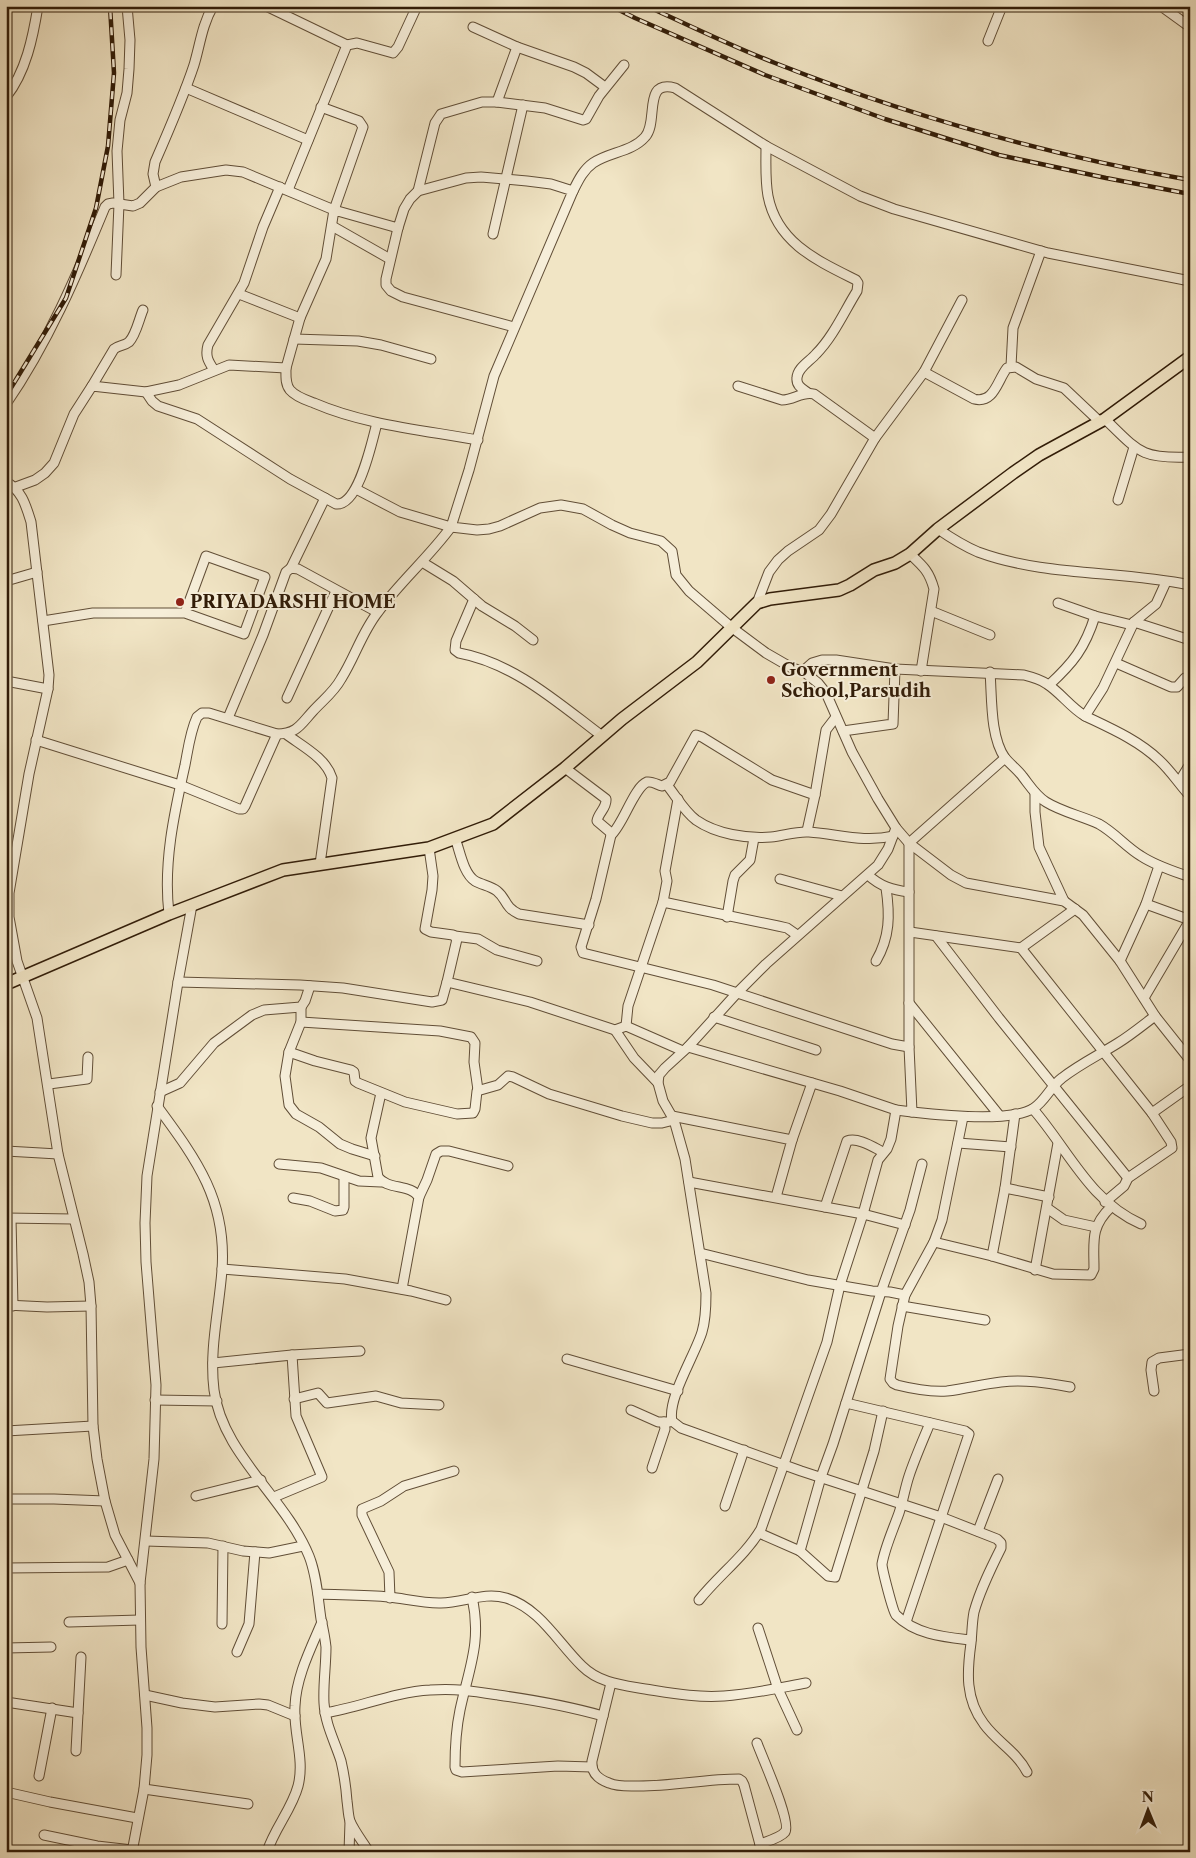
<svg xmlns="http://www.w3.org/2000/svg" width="1196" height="1858" font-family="'Libre Caslon Text',serif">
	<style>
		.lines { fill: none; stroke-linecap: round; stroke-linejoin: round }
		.minor-casing { stroke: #614e37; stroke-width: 11 }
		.major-casing { stroke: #311c08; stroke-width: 14 }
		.minor { stroke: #f6eed9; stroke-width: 9 }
		.major { stroke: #f1e5c5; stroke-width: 11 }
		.rail-casing { stroke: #311c08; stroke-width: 4.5 }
		.rail { stroke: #f6eed9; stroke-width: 2.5; stroke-dasharray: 8; stroke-linecap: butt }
		.poi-dot { fill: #8f2418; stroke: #f6eed9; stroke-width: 2 }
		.labels { text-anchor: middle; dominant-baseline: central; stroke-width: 4; stroke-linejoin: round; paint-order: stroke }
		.poi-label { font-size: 18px; font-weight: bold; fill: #311c08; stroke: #f6eed9; text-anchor: start }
	</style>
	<rect width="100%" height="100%" fill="#f1e5c5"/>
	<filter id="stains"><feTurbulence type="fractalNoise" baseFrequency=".004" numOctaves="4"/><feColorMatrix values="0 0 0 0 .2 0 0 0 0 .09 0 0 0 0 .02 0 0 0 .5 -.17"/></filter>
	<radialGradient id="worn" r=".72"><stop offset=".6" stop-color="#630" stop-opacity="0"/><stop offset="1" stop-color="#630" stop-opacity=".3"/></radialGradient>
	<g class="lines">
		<g class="minor-casing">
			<g id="minor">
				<polyline points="266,6 347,45"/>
				<polyline points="1161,6 1190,27"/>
				<polyline points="473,27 517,47 574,67 586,73 605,87"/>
				<polyline points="988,41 1002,6"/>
				<polyline points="186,88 308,140"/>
				<path d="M6,97c20,-25 27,-60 32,-91"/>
				<polyline points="497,102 517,47"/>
				<path d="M766,146c0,17 -1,34 2,50 9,47 50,65 88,84l2,3 -1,8c-13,21 -24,46 -41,63 -6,7 -19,14 -19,24 -1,8 6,11 11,15"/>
				<path d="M156,187l-3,-13 2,-12c14,-32 28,-64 39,-97 6,-20 8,-40 19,-59"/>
				<polyline points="288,190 347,45 357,43 393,53 398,47 417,6"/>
				<polyline points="418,191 435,123 441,114 482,102 497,102 545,108 583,120 586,119 599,96 624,65"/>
				<path d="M573,191c5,-10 10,-21 20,-28 16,-11 39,-11 52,-26 14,-15 -3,-58 30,-49l91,58 94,50 34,13 154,44 142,28"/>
				<polyline points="332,226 390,259"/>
				<polyline points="398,228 386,279 386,285 391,291 403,297 514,327"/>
				<polyline points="493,234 523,105"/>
				<polyline points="116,275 119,204 117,151 120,120 127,93 129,69 130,40 127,6"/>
				<polyline points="239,294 300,318"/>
				<polyline points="294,339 358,341 381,345 431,359"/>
				<polyline points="1011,366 1013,328 1041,251"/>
				<path d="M286,368c0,8 -1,16 4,22 6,7 16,10 24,13 51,22 109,27 164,37"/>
				<path d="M214,370c-6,-9 -9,-14 -6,-25l36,-62 19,-56 17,-40"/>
				<path d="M924,372l50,27c20,5 23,-18 33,-31l9,-1 20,12 28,9 36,34"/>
				<path d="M92,386l22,-37c5,-4 10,-3 15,-7 7,-7 10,-23 14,-32"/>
				<path d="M738,386l44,14c12,0 20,-9 32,-6l61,44"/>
				<path d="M146,392l6,9 6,5 39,13 93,60 46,25c23,2 36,-63 41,-81"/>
				<path d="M6,404c42,-61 71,-129 99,-197l3,-3 5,-1 20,3 7,-3 16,-16 25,-10 45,-7 17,2 91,38 29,-83 -4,-6 -38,-14"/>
				<path d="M1105,419c34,33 36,40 85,38"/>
				<path d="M6,482c16,8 20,24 25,40l18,153 -1,14 -19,85 -20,119v24l8,44 20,57 21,136 25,100 6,28 2,24 2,120 4,33 8,42 10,34 25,48"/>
				<polyline points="16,487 35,480 45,473 54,463 74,414 92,386 146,392 179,385 229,365 286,368 300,318 326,259 334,210 398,228 404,209 410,199 418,191 466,178 481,177 527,181 551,184 573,191 494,376 469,470 451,527 477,530 489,529 500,526 540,508 561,505 583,509 612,525 630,533 661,541 672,551 676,575 689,591 731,627 766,653 792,668 803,671 818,683 826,693 852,752 878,799 896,828 909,843 951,875 966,883 1064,901 1083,915 1120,961 1155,1016 1190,1060"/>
				<polyline points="1118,500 1134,447"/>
				<path d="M938,529c13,9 26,17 40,23 68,25 142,18 212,33"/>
				<path d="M910,554c13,12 19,17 24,35l-13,82"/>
				<polyline points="422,562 453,581 482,606 515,626 533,640"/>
				<polyline points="291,568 325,498"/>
				<polyline points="6,581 37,572"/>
				<path d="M474,599l-18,42 -1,9 4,3c55,10 99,50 143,83"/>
				<polyline points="757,603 769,572 778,560 788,551 819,530 831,514 875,438 924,372 962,300"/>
				<polyline points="1058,603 1095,616 1132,625"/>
				<polyline points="931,611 990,635"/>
				<polyline points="43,621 93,613 185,613 206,556 265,577 244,634 185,613"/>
				<polyline points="1134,622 1190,640"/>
				<polyline points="1116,663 1171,687 1177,687 1185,678 1190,676"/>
				<path d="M803,671l9,-8 10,-3h14l59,9 129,6c8,2 16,4 23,9 14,9 23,23 38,32l18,-28 31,-66 22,-18 10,-22"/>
				<path d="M990,672c2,25 0,65 15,86 5,6 13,12 18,19 7,9 13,19 23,25 16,10 36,14 53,22 16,9 27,23 42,32 15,10 32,15 49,21"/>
				<polyline points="6,681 48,689"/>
				<path d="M1049,685c24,-22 36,-37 46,-69"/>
				<polyline points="287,698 336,591"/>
				<path d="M1085,716c25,12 53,24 74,44 12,11 20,24 31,36"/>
				<polyline points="228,718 263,635 286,572 291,568 298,569 377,612"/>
				<polyline points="843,731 893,724 895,669"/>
				<path d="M286,734c16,12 40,24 46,44l-12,86"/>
				<polyline points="36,740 180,785 239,809 243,809 245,806 277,734"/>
				<path d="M1005,758l-96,85v204l3,65 -16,-2 -56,-19 -152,-44 -23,21 -6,7 -1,8 5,18 11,19 11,39 21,134c0,13 0,26 -4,39 -7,23 -35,67 -30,89l9,7 120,43 140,46 56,22 4,4v5c-10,20 -21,42 -27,64 -2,10 -2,21 -3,31 -4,29 -6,56 13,81 13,18 32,27 43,48"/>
				<path d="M565,768l41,31c1,9 -8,14 -9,22l13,11 1,3 -15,64 -15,48 2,6 130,32 179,59 17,3"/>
				<polyline points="1179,782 1190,764"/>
				<path d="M667,785c9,11 17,26 29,35 20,14 51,19 75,17 12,-1 25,-6 38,-5 29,2 55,11 84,4"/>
				<polyline points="1035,793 1035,812 1039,847 1064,901"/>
				<polyline points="807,831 815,795 826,730 836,717"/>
				<path d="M611,835c12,-10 23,-48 36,-53 5,-1 11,3 15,4l8,-4 26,-47 6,2 70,43 43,15"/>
				<path d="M455,838c5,13 8,35 20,43 7,4 16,5 22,10 10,8 7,16 22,23l70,11"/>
				<polyline points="429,848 433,876 432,890 425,929 431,932 453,935 457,939 447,982 530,1002 615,1030 626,1026 683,1051"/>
				<path d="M868,875c12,11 24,15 41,17"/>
				<polyline points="780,879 842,896"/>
				<polyline points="663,902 667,881 665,871 678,799"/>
				<polyline points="1146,904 1190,920"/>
				<path d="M169,914c-6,-50 5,-100 16,-149 3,-15 5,-33 12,-48l5,-4h7l68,21c20,0 24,-10 36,-23 10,-11 21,-19 28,-32 14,-22 21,-47 37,-67 22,-30 51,-55 73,-85l-51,-15 -44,-23"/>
				<polyline points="727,917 733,881 735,875 750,860 754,838"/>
				<polyline points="910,932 1021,948 1152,1113 1190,1086"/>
				<polyline points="455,936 478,939 497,950 537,961"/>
				<polyline points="936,936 999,1018 1128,1178"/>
				<polyline points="1021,948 1075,909"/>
				<path d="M876,961c14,-24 14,-46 10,-73"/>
				<polyline points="1120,961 1146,904 1159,866"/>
				<polyline points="178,982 300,985 343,988 432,1002 442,1000 447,982"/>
				<polyline points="1144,998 1190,920"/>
				<polyline points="909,1003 999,1115"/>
				<polyline points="301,1007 301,1022 289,1052 285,1076 289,1105 296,1114 319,1127 340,1144 352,1149 375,1156"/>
				<polyline points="714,1017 816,1050"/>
				<polyline points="301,1022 440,1031 471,1037 475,1043 474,1062 478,1090"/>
				<polyline points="626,1026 628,1006 663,902 778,926 787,928 797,935"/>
				<polyline points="615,1030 634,1058 658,1083"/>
				<polyline points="688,1047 737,993 766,964 878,865 888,849 896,828"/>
				<polyline points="289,1052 315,1061 351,1070 354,1072 355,1081 358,1083 405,1102 457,1114 473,1113 475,1109 477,1091 498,1085 508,1076 513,1077 549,1094 622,1116 652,1123 662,1123 674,1120"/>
				<polyline points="49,1084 87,1079 88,1057"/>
				<polyline points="160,1092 180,1083 214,1043 252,1015 264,1010 301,1007 305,1001 310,986"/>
				<path d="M381,1093l-10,45 7,39c9,13 33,7 41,20l-17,92"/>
				<path d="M157,1106c39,53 70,94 65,164 -3,40 -13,80 -8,120 8,64 71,107 95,166 8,20 9,43 12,63 2,9 4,19 5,28 0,19 -3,37 -2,56 1,21 11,39 17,58 3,13 5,26 6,40 1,6 1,14 3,20 4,10 13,21 19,31"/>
				<path d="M1033,1109c35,40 56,92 108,115"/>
				<path d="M912,1112c27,3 99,11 122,-4 11,-7 17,-22 28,-30 18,-14 37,-23 56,-35 13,-8 25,-18 37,-27"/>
				<polyline points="672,1116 792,1140 776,1197"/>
				<path d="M963,1117l-21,103 -8,22 -29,53 -7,31 -8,53 3,4 4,2c16,4 34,7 50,6 18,-2 36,-7 54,-9 23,-3 46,1 69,5"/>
				<polyline points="792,1140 812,1083"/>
				<polyline points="958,1143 1011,1147"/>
				<polyline points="6,1151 58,1154"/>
				<polyline points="279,1164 321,1168 359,1181 381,1182"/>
				<polyline points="689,1182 863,1214 905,1225"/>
				<polyline points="1005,1188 1049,1197"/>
				<polyline points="419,1197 427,1180 436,1154 441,1151 449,1151 508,1166"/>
				<polyline points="293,1198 310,1201 335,1211 343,1210 344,1207 344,1177"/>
				<polyline points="1105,1202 1124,1186 1128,1178 1172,1148 1171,1142 1152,1113"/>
				<path d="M825,1207l22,-66c11,-4 26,6 36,11"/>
				<polyline points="1047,1208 1064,1220 1096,1227"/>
				<polyline points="6,1218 73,1219"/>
				<polyline points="11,1219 13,1306"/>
				<path d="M934,1242l58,14 61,18 38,1 3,-6c0,-27 -4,-42 17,-62"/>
				<polyline points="700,1253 808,1280 872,1291 890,1292 905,1295"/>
				<polyline points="992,1256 1005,1188 1015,1114"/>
				<polyline points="222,1269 345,1279 411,1291 446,1300"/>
				<polyline points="1035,1270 1058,1143"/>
				<polyline points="1190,1271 1190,1283"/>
				<polyline points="6,1305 47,1307 91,1306"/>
				<polyline points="902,1306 985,1320"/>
				<polyline points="567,1359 678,1391"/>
				<polyline points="213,1363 292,1355 360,1351"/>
				<polyline points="1154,1391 1151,1370 1152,1362 1159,1358 1190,1354"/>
				<polyline points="294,1399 318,1393 327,1403 376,1396 401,1403 439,1405"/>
				<polyline points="155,1400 217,1401"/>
				<polyline points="846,1403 965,1431 969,1434 906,1622"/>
				<polyline points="631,1410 658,1422 669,1422"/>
				<path d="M930,1423c-7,17 -15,35 -21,53 -4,12 -6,25 -10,37 -6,17 -14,34 -17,51 0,5 11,48 14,51 20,20 49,22 75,25"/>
				<polyline points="6,1431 93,1426"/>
				<polyline points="652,1468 665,1429 664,1422"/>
				<polyline points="196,1496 261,1480"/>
				<polyline points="274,1497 322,1477 296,1416 292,1355"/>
				<polyline points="6,1499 54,1499 105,1501"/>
				<polyline points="725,1506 744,1450"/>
				<polyline points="978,1531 998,1479"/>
				<polyline points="759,1533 800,1551 828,1576 835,1577 874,1451 883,1411"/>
				<polyline points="146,1541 208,1543 243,1551 269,1553 303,1546"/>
				<polyline points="800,1551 821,1477 833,1444 881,1292 910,1210 922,1164"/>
				<polyline points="6,1568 108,1567 128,1560"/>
				<path d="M318,1594c24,1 48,1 72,3 16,2 32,6 49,6 23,1 44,-12 67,-5 34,10 52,45 76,68 17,17 40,19 63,23 26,4 52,9 79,7 28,-2 55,-8 82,-13"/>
				<path d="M472,1597c10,45 -3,71 -12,113 -4,19 -5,38 -5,57l1,3 6,2 96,-6 34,1"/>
				<polyline points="390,1598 389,1572 362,1515 362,1509 381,1501 404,1486 454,1471"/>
				<path d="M699,1600c20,-25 46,-44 62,-71l66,-187 13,-57 23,-71 15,-54 9,-11 4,-10 5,-29"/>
				<polyline points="69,1622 140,1620"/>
				<polyline points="222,1624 223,1546"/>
				<polyline points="758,1628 778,1689 797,1730"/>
				<polyline points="6,1648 51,1647"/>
				<polyline points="237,1652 249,1624 255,1552"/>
				<path d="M611,1683l-19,78c-1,12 6,18 17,22 9,4 21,3 30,3 34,0 67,-7 100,-7l3,2 2,4 18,67"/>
				<polyline points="145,1695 182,1703 215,1707 259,1704 268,1705 295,1716"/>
				<polyline points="6,1702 78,1713"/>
				<path d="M325,1713c36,-6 69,-21 105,-23 25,-2 43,1 68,5 36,5 70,11 105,21"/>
				<path d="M757,1743c5,14 35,80 28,89 -5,6 -17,9 -25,12"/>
				<polyline points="76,1751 81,1657"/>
				<polyline points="39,1776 52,1708"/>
				<polyline points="144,1789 248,1804"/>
				<polyline points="6,1792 50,1802 137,1818"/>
				<polyline points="44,1835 97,1846 132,1850"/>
				<polyline points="132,1852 144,1789 147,1755 147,1728 141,1647 140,1583 154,1459 156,1385 146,1262 145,1223 147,1176 178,982 192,905"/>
				<polyline points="205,1852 209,1852"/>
				<path d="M267,1852c7,-23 25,-43 31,-66 7,-27 -5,-53 -3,-80 1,-29 16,-58 27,-84"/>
				<polyline points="349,1852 350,1822"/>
			</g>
		</g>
		<g class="major-casing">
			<polyline id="major" points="6,984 169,914 283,870 429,848 493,824 565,768 622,719 697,662 757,603 770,599 839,590 850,585 874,570 895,563 910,554 938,529 1013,473 1039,455 1105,419 1190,357"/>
		</g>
		<use href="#minor" class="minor"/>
		<use href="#major" class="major"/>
		<g class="rail-casing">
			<g id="rail">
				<polyline points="611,6 635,18 765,75 885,119 999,155 1106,178 1190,194"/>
				<path d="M646,6c43,19 85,40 129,57 134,53 273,92 415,117"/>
				<polyline points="6,396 66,298 96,208 108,146 114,73 110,6"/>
			</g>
		</g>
		<use href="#rail" class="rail"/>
	</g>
	<g class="poi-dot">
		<circle cx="180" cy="602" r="5"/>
		<circle cx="771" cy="680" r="5"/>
	</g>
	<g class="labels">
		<g class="poi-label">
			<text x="190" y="602">PRIYADARSHI HOME</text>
			<text x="781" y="670">Government<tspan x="781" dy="21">School,Parsudih</tspan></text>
		</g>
	</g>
	<rect width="1196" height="1858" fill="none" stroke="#f1e5c5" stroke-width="25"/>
	<rect x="8" y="8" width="1181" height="1843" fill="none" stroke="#311c08" stroke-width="2.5"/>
	<rect x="12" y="12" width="1171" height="1833" fill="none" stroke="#311c08"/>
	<g transform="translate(1148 1810) rotate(359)" stroke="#f6eed9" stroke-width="4" paint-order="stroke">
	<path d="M0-4L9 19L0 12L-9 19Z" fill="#311c08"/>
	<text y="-8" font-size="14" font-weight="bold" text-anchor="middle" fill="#311c08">N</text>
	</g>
	<rect width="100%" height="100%" filter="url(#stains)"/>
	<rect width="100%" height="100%" fill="url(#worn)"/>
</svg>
